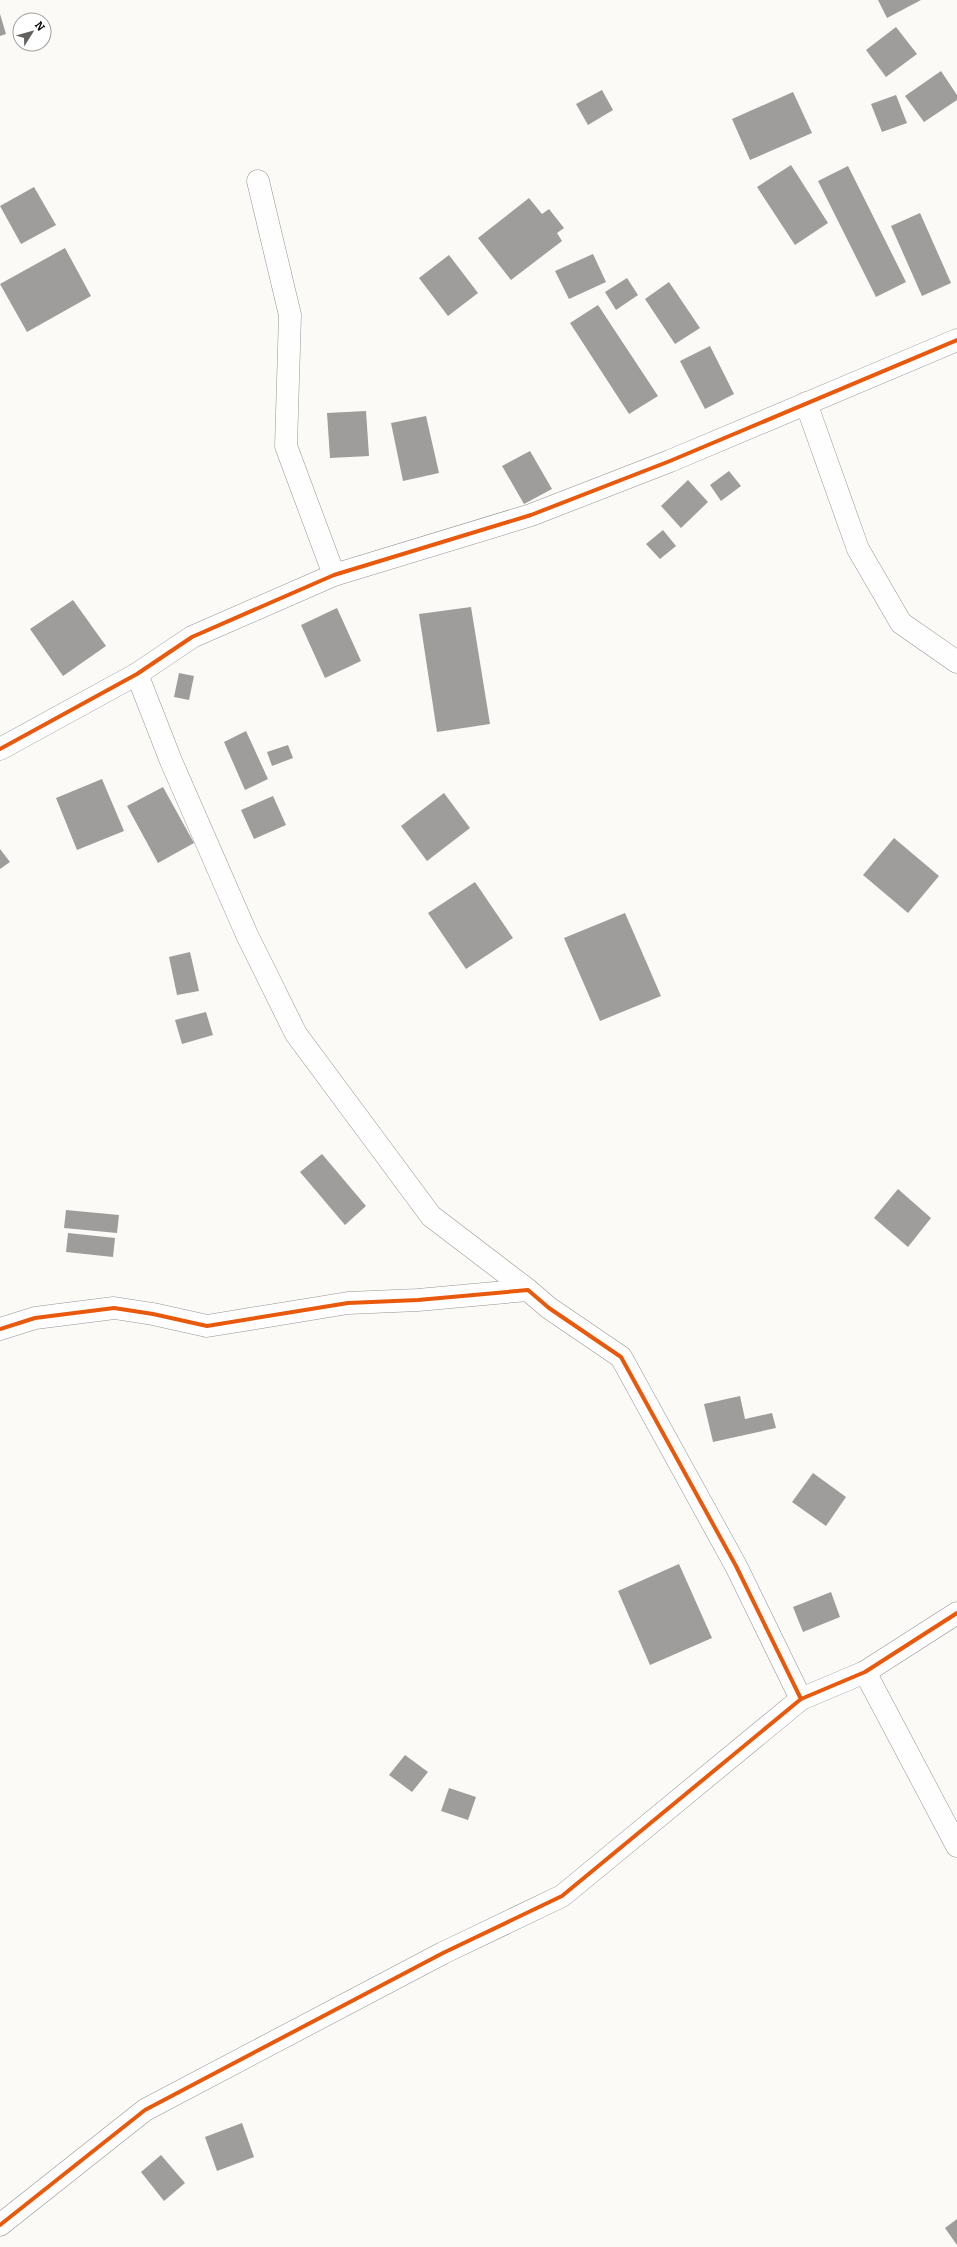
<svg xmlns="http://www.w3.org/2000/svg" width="957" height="2247" font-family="Bitter,serif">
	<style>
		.building { fill: #9f9d9b }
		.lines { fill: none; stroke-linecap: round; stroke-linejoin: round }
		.minor-casing { stroke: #959593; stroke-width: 23 }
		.minor { stroke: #fefefe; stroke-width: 22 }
		.cycleway-casing { stroke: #fff; stroke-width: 6 }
		.cycleway { stroke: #e8590c; stroke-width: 4 }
	</style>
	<rect width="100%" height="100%" fill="#fbfaf6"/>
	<g class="building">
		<polygon points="878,0 921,0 887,18"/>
		<polygon points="0,14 6,34 0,36"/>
		<polygon points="896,27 917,54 886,77 866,50"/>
		<polygon points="941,71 957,95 957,100 924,122 905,96"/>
		<polygon points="602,90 613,110 588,125 576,104"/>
		<polygon points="793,92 812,133 750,160 732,119"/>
		<polygon points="896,95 907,123 882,132 871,104"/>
		<polygon points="791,165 828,223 795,245 757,187"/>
		<polygon points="848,166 906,282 876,297 818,181"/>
		<polygon points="34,187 56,225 21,244 0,206"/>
		<polygon points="529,198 542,214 549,209 564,228 557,233 562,241 511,280 478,238"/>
		<polygon points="920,213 951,283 922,296 891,226"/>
		<polygon points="65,248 91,296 27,332 0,284"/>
		<polygon points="593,254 606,282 569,299 555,271"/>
		<polygon points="449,255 478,293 448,316 419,278"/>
		<polygon points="627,278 638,295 616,310 605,292"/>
		<polygon points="669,282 700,328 675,344 645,299"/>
		<polygon points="598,305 658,396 629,414 570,323"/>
		<polygon points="710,346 734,394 705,409 680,361"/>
		<polygon points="366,411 369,456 330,458 327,413"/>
		<polygon points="426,416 439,473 403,481 391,423"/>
		<polygon points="530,451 552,489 524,504 502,466"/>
		<polygon points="729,471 741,486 721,501 710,485"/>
		<polygon points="688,480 708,502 681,528 661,506"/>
		<polygon points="663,530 676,546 660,559 646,544"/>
		<polygon points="73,600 106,646 63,676 30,629"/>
		<polygon points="471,607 490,724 437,732 419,614"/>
		<polygon points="337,608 361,661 325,678 301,625"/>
		<polygon points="179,673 194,676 189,700 174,697"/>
		<polygon points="246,731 268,779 245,790 224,742"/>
		<polygon points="288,745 293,758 272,766 267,752"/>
		<polygon points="102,779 124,831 77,850 56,798"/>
		<polygon points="163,787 194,843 158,863 127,806"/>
		<polygon points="444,793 470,828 427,861 401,826"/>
		<polygon points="273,796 286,825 254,839 241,810"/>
		<polygon points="894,838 939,876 908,913 863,875"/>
		<polygon points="0,849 10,862 0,869"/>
		<polygon points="475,882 513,938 466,969 428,913"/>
		<polygon points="625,913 661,996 600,1021 564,938"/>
		<polygon points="190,952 199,991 177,995 169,957"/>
		<polygon points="206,1012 213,1035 182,1044 175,1020"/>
		<polygon points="322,1154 366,1206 345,1225 300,1172"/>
		<polygon points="898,1189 931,1218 908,1247 874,1218"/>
		<polygon points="66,1210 119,1215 117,1233 64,1228"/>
		<polygon points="68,1233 115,1238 113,1257 66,1252"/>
		<polygon points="740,1396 745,1419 772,1413 776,1428 713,1442 704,1404"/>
		<polygon points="813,1473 846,1497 826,1526 792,1502"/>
		<polygon points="679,1564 712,1638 650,1665 618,1591"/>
		<polygon points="831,1592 840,1617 803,1632 793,1607"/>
		<polygon points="405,1755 428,1772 412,1792 389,1775"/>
		<polygon points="449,1788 476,1797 468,1820 441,1811"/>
		<polygon points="242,2123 254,2157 217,2171 205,2137"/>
		<polygon points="161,2155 185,2183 164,2201 141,2172"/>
		<polygon points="957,2219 957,2245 945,2228"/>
	</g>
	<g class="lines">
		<g class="minor-casing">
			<g id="minor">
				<polyline points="258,181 290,315 286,446 334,575"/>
				<polyline points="806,403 858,549 901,623 957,662"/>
				<polyline points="137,674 171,761 247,935 296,1034 431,1216 528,1290"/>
				<polyline points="0,749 137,674 192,637 334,575 531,515 670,461 957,340"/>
				<polyline points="0,1329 35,1318 114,1308 153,1314 207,1326 348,1303 418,1300 528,1290 549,1308 621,1357 736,1566 801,1699"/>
				<polyline points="865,1672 957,1846"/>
				<polyline points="0,2225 145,2110 443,1953 562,1896 801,1699 865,1672 957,1613"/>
			</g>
		</g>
		<use href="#minor" class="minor"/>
		<g class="cycleway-casing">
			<g id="cycleway">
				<polyline points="0,749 137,674 192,637 334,575 531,515 670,461 957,340"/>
				<polyline points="0,1329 35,1318 114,1308 153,1314 207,1326 348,1303 418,1300 528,1290 549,1308 621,1357 736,1566 801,1699"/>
				<polyline points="0,2225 145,2110 443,1953 562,1896 801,1699 865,1672 957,1613"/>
			</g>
		</g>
		<use href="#cycleway" class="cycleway"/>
	</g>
	<g transform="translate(32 32) rotate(53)"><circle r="19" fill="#ffffff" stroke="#9f9f9f"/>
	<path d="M0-3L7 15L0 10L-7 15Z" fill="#626160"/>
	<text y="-6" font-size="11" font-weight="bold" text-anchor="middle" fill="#0f0f0f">N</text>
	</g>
</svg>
